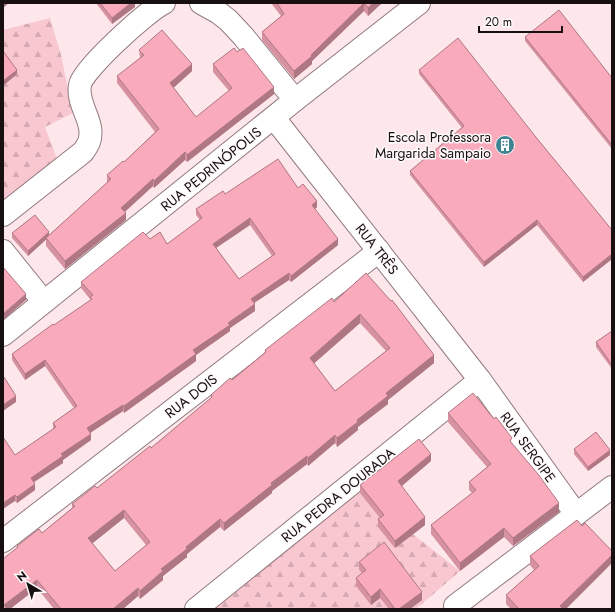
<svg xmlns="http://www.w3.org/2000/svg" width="615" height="612" font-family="Jost,sans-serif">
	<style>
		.forest { fill: url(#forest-firs) }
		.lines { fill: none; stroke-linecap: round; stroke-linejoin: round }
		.minor-casing { stroke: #91797e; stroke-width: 24 }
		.minor { stroke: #fff; stroke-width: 22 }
		.wall { fill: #d692a1; fill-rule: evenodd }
		.shaded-wall { fill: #ae7783 }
		.building { fill: #f9aabb; stroke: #ae7783; fill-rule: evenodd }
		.labels { text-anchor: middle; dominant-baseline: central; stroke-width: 3; stroke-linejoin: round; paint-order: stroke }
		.poi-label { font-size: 14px; fill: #180f11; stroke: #fef9fa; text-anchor: end }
		.street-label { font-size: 14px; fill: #180f11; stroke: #fef9fa }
	</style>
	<defs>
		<pattern id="forest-firs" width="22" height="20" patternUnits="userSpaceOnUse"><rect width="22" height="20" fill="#f9c7d0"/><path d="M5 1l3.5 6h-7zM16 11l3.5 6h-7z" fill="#d5aab2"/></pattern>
	</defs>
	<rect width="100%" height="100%" fill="#fde7eb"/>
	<g class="forest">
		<polygon points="50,18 61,55 73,113 45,127 57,159 3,201 3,30"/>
		<polygon points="359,492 460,571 416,609 214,609"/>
	</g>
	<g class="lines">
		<g class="minor-casing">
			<g id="minor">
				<polyline points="201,3 219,13 228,20 243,36 295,100"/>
				<polyline points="274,118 480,380 576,514"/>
				<path d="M3,215l80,-63c2,-3 5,-7 6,-10 7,-20 -13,-37 -9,-57 2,-15 68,-75 84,-82"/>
				<polyline points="3,251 44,302"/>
				<polyline points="3,335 295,100 419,3"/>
				<polyline points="3,541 379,251"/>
				<polyline points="455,606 612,487"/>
				<polyline points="196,609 480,380"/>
			</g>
		</g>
		<use href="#minor" class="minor"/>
	</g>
	<g class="wall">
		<polygon points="96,3 135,3 135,7 112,24"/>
		<polygon points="271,3 382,3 368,16 364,11 312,61 312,64 294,79 262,40 262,32 281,16"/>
		<polygon points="525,37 612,78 612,149 525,41"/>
		<polygon points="139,50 192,71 173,88 196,117 229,91 213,72 213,64 274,94 187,162 185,160 154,188 153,186 125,212 126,220 65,269 46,246 46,239 28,256 12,238 12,233 49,235 107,183 107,175 124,162 155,132 117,83 117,76 140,58"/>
		<polygon points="419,70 535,136 612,230 612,259 583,282 537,225 484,267 410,175 410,171 462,128 419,74"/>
		<path d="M298,188l19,19 -2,2 23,36 -47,37 -2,-2 -35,23 1,8 -25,17v3l-34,24v6l-72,52 -1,-2 -33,22 1,7 -28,20v3l-29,19 1,8 -18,13 -2,-2v-46l38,-26v-6l21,-15 -29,-42 -20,14 -13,-20v-6l78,-53v-2l-9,-11v-6l69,-43 17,5 33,-24 -4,-5v-6l29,-15zM250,225l22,31 -33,23 -23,-31z"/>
		<path d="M366,273l68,90 -46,37v4l-30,23v3l-21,17 -2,-4 -27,23 -1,-2 -35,27v2l-48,38 -4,-4 -33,27v3l-24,19v4l-23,19 -2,-3 -15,13h-69l-17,-21 -27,21h-7l14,-63 25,-13 30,-25v-4l25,-16 54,-40 60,-50v-3l21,-15 33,-28v-2l69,-48zM360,323l26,28 -51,40 -21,-28zM124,518l22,27 -31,26 -23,-28z"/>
		<polygon points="612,331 612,369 596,347 596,342"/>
		<polygon points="448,413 512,444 559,512 513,546 504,537 460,571 431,534 431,525 472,493 469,490 469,482 487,467 448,422"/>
		<polygon points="574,449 610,455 588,471 574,454"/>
		<polygon points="431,461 402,486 425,525 395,548 378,527 378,519 380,518 360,493 360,485"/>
		<polygon points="577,520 566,609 511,609 506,604 506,595 534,570 530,565 530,556"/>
		<polygon points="359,562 422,600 410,609 389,609 380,598 371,605 356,586 356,578 362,573 359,570"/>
	</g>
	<g class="shaded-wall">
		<polygon points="3,3 9,3 3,8"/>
		<polygon points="131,3 135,3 135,7 112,24 112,18"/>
		<polygon points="364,3 364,11 312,61 312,64 294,79 294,71"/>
		<polygon points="373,3 382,3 368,16 368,8"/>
		<polygon points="192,64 192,71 170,91 170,83"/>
		<polygon points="17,70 17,74 3,86 3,81"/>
		<polygon points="274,87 274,94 187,162 187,155"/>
		<polygon points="185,152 185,160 154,188 154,181"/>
		<polygon points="153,179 153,186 121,215 121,208"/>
		<polygon points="317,201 317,207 312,211 312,205"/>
		<polygon points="126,213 126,220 65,269 65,261"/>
		<polygon points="250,218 250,225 213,250 213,244"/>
		<polygon points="537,220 537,225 484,267 484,262"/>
		<polygon points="49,232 49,237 28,256 28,251"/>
		<polygon points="338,239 338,245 291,282 291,276"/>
		<polygon points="612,254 612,259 583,282 583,277"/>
		<polygon points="289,273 289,280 251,305 251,299"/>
		<polygon points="26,294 26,300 3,320 3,314"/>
		<polygon points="255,304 255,311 230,328 230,331 196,355 196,361 124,413 124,406 193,350 228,323"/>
		<polygon points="360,314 360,323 310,367 310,358"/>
		<polygon points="434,355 434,363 388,400 388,404 358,427 358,430 337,447 337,438 357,420 386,393"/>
		<polygon points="45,360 45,366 25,380 25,374"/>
		<polygon points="16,396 16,402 3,411 3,405"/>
		<polygon points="123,405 123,411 87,435 87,428"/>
		<polygon points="91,434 91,440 63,460 63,463 31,484 31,478 61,454"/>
		<polygon points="335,435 335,443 308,466 308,458"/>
		<polygon points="610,450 610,455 588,471 588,467"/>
		<polygon points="431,454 431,461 398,489 398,481"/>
		<polygon points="307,456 307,464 272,491 272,493 224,531 224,523 271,483"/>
		<polygon points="35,484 35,490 17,503 17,497"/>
		<polygon points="15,495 15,501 3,509 3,503"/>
		<polygon points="559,503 559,512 513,546 513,538"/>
		<polygon points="124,510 124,518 88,547 88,538"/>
		<polygon points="425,517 425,525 395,548 395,541"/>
		<polygon points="220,519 220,527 187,554 187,557 163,576 163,580 140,599 140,591 161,569 186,547"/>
		<polygon points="504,528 504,537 460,571 460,563"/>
		<polygon points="612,555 612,563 566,609 560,609 560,606"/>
		<polygon points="37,580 37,588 10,609 4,609 4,605"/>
		<polygon points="138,588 138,596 123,609 113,609"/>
		<polygon points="380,589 380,598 371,605 371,597"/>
		<polygon points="422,592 422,600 410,609 399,609"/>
	</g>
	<g class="building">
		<polygon points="100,3 131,3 112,18"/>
		<polygon points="277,3 373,3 368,8 364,3 311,55 312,56 294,71 262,32 284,14"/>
		<polygon points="559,10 612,78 612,145 525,37"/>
		<polygon points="162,30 192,64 170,83 196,117 232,88 213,64 234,48 237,52 243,48 274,87 187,155 185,152 154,181 153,179 121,208 126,213 65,261 46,238 111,179 107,175 123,161 124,162 159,129 117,76 144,55 139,50"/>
		<polygon points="458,38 535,136 612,230 612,254 583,277 537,220 484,262 410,171 464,126 419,70"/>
		<polygon points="3,51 17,70 3,81"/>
		<path d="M278,159l20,29 5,-4 14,17 -5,4 26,34 -47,37 -2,-3 -38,26 4,5 -27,19 2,2 -37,25 3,4 -72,52 -1,-1 -36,23 4,6 -30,20 2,2 -32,22 4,6 -18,13 -2,-2 -12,8v-66l12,18 41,-28 -3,-4 24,-17 -32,-46 -20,14 -13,-20 41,-30 1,1 38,-26 -2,-2 3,-2 -12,-13 62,-50 7,7 10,-7 7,12 35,-26 -6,-9 27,-18 2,3zM250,218l25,36 -36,25 -26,-35z"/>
		<polygon points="35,215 49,232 28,251 12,233"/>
		<polygon points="3,267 26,294 3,314"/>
		<path d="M366,273l25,28 1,-1 42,55 -48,38 2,3 -31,24 1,2 -21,16 -2,-3 -27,23 -1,-2 -36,27 1,2 -48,38 -4,-4 -34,28 1,2 -26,20 2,2 -23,20 -2,-3 -25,21h-52l-24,-29 -33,25 3,4h-4v-50l15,-12 -1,-1 22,-17 3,4 33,-27 -3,-2 23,-18 2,2 53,-42 1,2 61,-51 -1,-2 19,-17 2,2 34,-28 -1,-2 67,-52 2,4zM360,314l30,34 -55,43 -25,-33zM124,510l26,32 -35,29 -27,-33z"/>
		<polygon points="612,331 612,365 596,342"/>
		<polygon points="3,377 4,377 16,396 3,405"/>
		<polygon points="473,393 494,419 496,417 512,438 510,441 538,474 559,503 513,538 504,528 460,563 431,525 476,490 469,482 491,464 448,413"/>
		<polygon points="596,432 610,450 588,467 574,449"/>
		<polygon points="419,439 431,454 398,481 425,517 395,541 378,519 384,515 360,485"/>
		<polygon points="577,520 582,526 585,523 612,551 612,555 560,606 563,609 519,609 506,595 539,566 530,556"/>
		<polygon points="384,542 422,592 399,609 395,609 380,589 371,597 356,578 366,570 359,562"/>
	</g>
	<defs>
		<g id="building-disc" transform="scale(1)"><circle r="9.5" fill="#408393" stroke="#fef9fa"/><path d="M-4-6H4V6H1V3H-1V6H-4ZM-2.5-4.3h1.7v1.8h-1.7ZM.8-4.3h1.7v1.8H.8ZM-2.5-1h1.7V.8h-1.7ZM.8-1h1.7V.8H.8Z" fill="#fff"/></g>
	</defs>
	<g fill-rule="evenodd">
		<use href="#building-disc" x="505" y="145"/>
	</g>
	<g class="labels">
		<g class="poi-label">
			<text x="491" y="137">Escola Professora<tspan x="491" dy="16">Margarida Sampaio</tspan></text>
		</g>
		<g class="street-label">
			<text transform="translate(211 169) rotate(-39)">RUA PEDRINÓPOLIS</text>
			<text transform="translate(377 249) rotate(52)">RUA TRÊS</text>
			<text transform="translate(191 396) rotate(-38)">RUA DOIS</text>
			<text transform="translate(528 447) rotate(54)">RUA SERGIPE</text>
			<text transform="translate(338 495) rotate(-39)">RUA PEDRA DOURADA</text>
		</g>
	</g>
	<rect width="615" height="612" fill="none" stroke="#180f11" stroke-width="8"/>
	<g transform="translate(28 584) rotate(322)" stroke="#fef9fa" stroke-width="3" paint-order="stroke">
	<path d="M0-3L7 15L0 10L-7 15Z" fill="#180f11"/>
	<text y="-6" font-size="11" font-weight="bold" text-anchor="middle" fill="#180f11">N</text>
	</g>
	<path d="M479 26v6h83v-6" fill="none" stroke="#180f11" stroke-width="2"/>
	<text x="485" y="26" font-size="12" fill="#180f11" stroke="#fef9fa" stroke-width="3" paint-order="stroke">20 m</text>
</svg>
